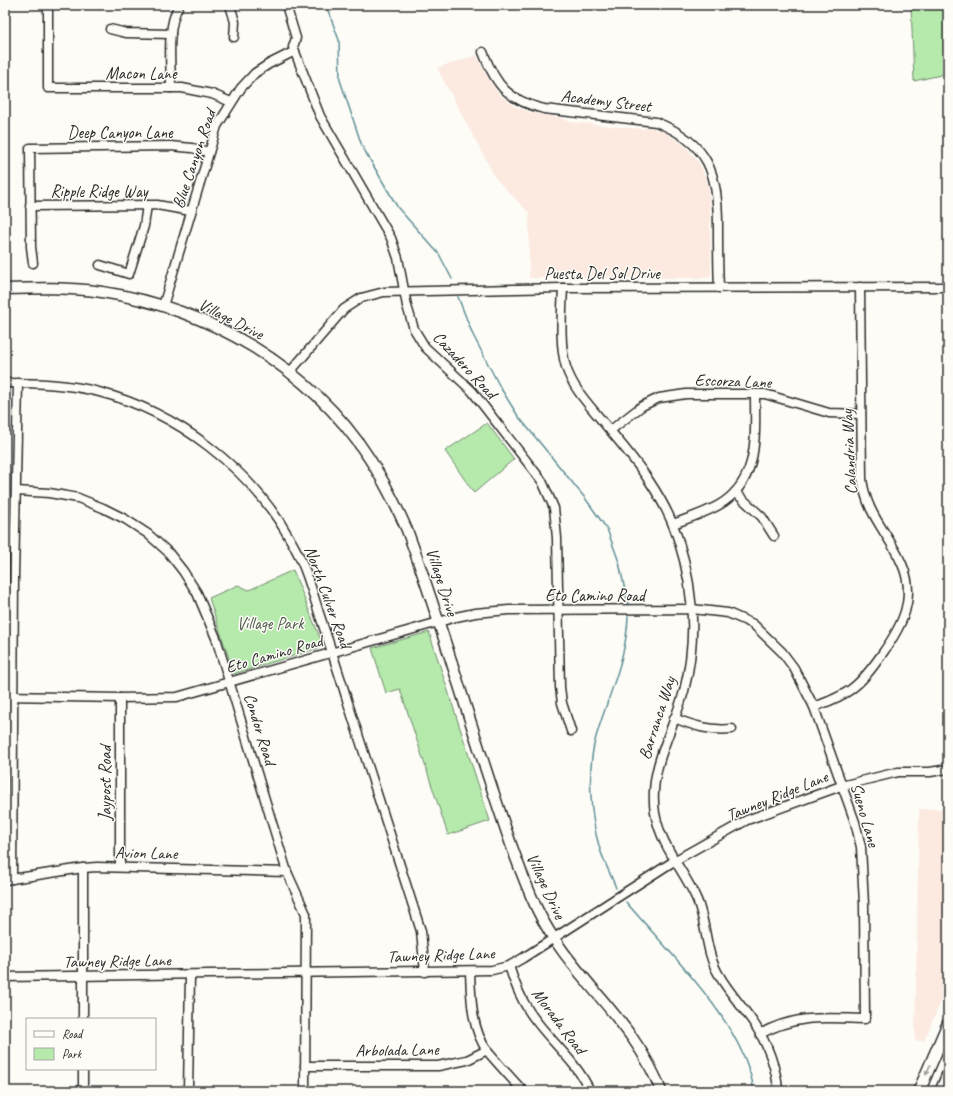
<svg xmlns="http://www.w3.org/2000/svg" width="953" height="1096" font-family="Caveat,sans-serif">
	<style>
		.built { fill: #fceae1 }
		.green { fill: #b5eaac; stroke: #708a6c }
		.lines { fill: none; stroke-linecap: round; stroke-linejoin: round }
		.stream { stroke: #5f8f95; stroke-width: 1.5 }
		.minor-casing { stroke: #2b2b2b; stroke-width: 11 }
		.major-casing { stroke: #2b2b2b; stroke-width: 13 }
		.highway-casing { stroke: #2b2b2b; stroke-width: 14 }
		.minor { stroke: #fdfcf7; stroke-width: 8 }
		.major { stroke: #fdfcf7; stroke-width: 10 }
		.highway { stroke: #fdfcf7; stroke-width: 11 }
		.oneway { fill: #9e9e9b }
		.labels { text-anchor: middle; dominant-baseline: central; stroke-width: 3; stroke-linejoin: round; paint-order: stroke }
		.street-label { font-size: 17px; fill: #2b2b2b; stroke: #fdfcf7 }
		.park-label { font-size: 17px; fill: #4e5b4b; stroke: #fdfcf7 }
	</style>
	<rect width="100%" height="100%" fill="#fdfcf7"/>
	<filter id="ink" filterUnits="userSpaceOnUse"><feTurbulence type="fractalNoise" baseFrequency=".025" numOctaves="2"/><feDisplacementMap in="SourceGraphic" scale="8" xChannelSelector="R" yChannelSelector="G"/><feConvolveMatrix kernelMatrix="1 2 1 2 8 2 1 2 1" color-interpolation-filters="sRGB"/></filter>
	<g filter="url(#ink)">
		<g class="built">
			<polygon points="477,55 481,65 498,93 514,106 532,113 562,118 570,122 643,129 649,127 665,132 685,146 700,164 708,184 710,203 711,276 708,278 529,278 529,213 496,179 437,68"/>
			<polygon points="919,809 948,809 948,985 924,1041 915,1041"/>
		</g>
		<g class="green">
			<polygon points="911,5 948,5 948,69 941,75 914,81"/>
			<polygon points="487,423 514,459 474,493 445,451"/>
			<polygon points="293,570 322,643 319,648 234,674 209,598 238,585 249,590"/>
			<polygon points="429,632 490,821 448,835 400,689 386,693 372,648"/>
		</g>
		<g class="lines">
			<g class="stream">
				<polyline points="326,5 339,40 340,80 362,146 398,208 439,254 452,279"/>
				<polyline points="458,297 473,335 500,387 518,416 585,498 607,529 619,562 628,605"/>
				<path d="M616,888c-5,-13 -13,-28 -17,-42 -9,-31 -12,-78 -3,-109 12,-41 31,-79 32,-121"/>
				<path d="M626,902c42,50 119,122 128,189"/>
			</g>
			<g class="minor-casing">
				<g id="minor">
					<polyline points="48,5 48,88 182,88 212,94 231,102"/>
					<polyline points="230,5 235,22 234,37"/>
					<polyline points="286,5 296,38 293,47 320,116 391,238 398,258 407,306 414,329 425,347 472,391 542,481 554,508 557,538 560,687 562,703 571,731"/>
					<polyline points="110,29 126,33 171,34"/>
					<path d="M483,52c13,34 25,48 61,57l112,13c53,21 62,51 62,104 0,21 0,41 1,62"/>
					<path d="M171,88c0,-27 -5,-59 8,-83"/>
					<polyline points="30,206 157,205 191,211"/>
					<polyline points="33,263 31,247 30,148 170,146 192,148 209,152"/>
					<polyline points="100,265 129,274 144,226 147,205"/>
					<path d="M563,288c-1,23 -4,56 3,79 7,23 27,42 42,61 28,33 57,69 70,111 16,49 19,101 6,152 -11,41 -36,77 -29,122 6,34 29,57 42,87 10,24 8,52 22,75 10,18 25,33 36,50 12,18 22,44 23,66"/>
					<polyline points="163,306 217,126 241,88 255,73 269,64 295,51"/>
					<polyline points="290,372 344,309 361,298 384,292 563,288 948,287"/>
					<path d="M5,383c32,0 64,1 94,9 78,20 152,77 191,147 14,23 21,48 29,74 10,30 20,60 29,90 25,76 49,152 73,228l4,41"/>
					<polyline points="611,430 642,406 659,398 686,394 765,394 829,413 861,414"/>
					<polyline points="16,491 49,493 78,498 103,508 125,519 148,534 168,552 183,571 197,593 216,638 287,872 306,914 305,1091"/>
					<polyline points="735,492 762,517 774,536"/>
					<path d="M673,524c16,-6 32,-11 46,-19 41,-24 36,-70 36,-111"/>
					<path d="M5,696l115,2 57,-1 279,-80 19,-4 34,-3 183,-1 36,4 25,11 29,28 12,16 20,39 41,115 6,25 3,57 1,115c-39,-1 -69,-5 -105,15"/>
					<path d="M814,707c13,-5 25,-9 36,-17 13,-9 23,-23 32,-36 20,-28 35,-56 20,-90 -14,-32 -35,-48 -40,-85l-2,-192"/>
					<path d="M674,718c20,8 36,13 58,11"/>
					<polyline points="120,867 120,698"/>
					<polyline points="83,868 83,1019"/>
					<polyline points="12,879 14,578 18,383"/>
					<polyline points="5,880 83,868 97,867 287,872"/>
					<path d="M509,966c5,16 11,31 20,45 18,28 47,49 61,80"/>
					<path d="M470,971c1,27 1,58 18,81 11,13 23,26 35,39"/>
					<polyline points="5,977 492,970 509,966 523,958 674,861 747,820 841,786 898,772 930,772 948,769"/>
					<polyline points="305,1066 438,1066 467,1060 487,1050"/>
					<polyline points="83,1091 83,1069"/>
					<polyline points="188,1091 190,975"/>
				</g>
			</g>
			<g class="major-casing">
				<path id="major" d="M5,289c32,-1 65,-2 97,3 106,16 208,75 267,166 15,23 27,47 38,72 30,81 54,164 81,246 15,45 29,90 49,133 32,67 98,111 124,182"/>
			</g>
			<g class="highway-casing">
				<g id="highway">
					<polyline points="919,1091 948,1024"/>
					<polyline points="941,1091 948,1074"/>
				</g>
			</g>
			<use href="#minor" class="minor"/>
			<use href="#major" class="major"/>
			<use href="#highway" class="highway"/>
		</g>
		<defs><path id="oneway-solid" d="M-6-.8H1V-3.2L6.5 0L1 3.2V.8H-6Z"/></defs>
		<use class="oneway" href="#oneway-solid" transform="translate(928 1070) rotate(113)"/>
	</g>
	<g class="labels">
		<g class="street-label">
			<text x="141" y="73">Macon Lane</text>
			<text transform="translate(606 101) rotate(7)">Academy Street</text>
			<text x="120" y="132">Deep Canyon Lane</text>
			<text transform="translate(194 159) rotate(-71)">Blue Canyon Road</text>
			<text x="99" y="191">Ripple Ridge Way</text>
			<text x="602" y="273">Puesta Del Sol Drive</text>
			<text transform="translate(231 319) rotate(27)">Village Drive</text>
			<text transform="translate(465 365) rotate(47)">Cazadero Road</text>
			<text transform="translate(733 381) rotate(2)">Escorza Lane</text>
			<text transform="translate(849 452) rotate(-93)">Calandria Way</text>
			<text transform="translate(442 582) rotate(72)">Village Drive</text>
			<text x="595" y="595">Eto Camino Road</text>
			<text transform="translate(328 597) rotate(70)">North Culver Road</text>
			<text transform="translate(274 654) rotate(-16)">Eto Camino Road</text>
			<text transform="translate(657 718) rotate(-72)">Barranca Way</text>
			<text transform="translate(260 729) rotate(73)">Condor Road</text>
			<text transform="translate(105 783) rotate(-90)">Jaypost Road</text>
			<text transform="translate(777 796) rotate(-22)">Tawney Ridge Lane</text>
			<text transform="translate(865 815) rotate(74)">Sueno Lane</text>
			<text transform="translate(146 853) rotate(1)">Avion Lane</text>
			<text transform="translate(546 886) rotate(65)">Village Drive</text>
			<text transform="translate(441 955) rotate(-2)">Tawney Ridge Lane</text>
			<text transform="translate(117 961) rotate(-1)">Tawney Ridge Lane</text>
			<text transform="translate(559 1021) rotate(53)">Morada Road</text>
			<text transform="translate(397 1050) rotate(-1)">Arbolada Lane</text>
		</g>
		<g class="park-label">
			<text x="270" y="623">Village Park</text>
		</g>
	</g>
	<rect width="953" height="1096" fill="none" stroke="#fdfcf7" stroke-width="20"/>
	<rect x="10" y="10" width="933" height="1076" fill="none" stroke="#2b2b2b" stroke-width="1.5" filter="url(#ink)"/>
	<rect x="26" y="1018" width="130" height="52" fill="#fdfcf7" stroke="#a9a8a5"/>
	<rect x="34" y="1031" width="20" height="6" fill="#fdfcf7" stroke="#a9a8a5"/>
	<text x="62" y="1038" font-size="12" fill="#2b2b2b">Road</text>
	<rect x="34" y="1048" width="20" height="12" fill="#b5eaac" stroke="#a9a8a5"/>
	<text x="62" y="1058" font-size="12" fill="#2b2b2b">Park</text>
</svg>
